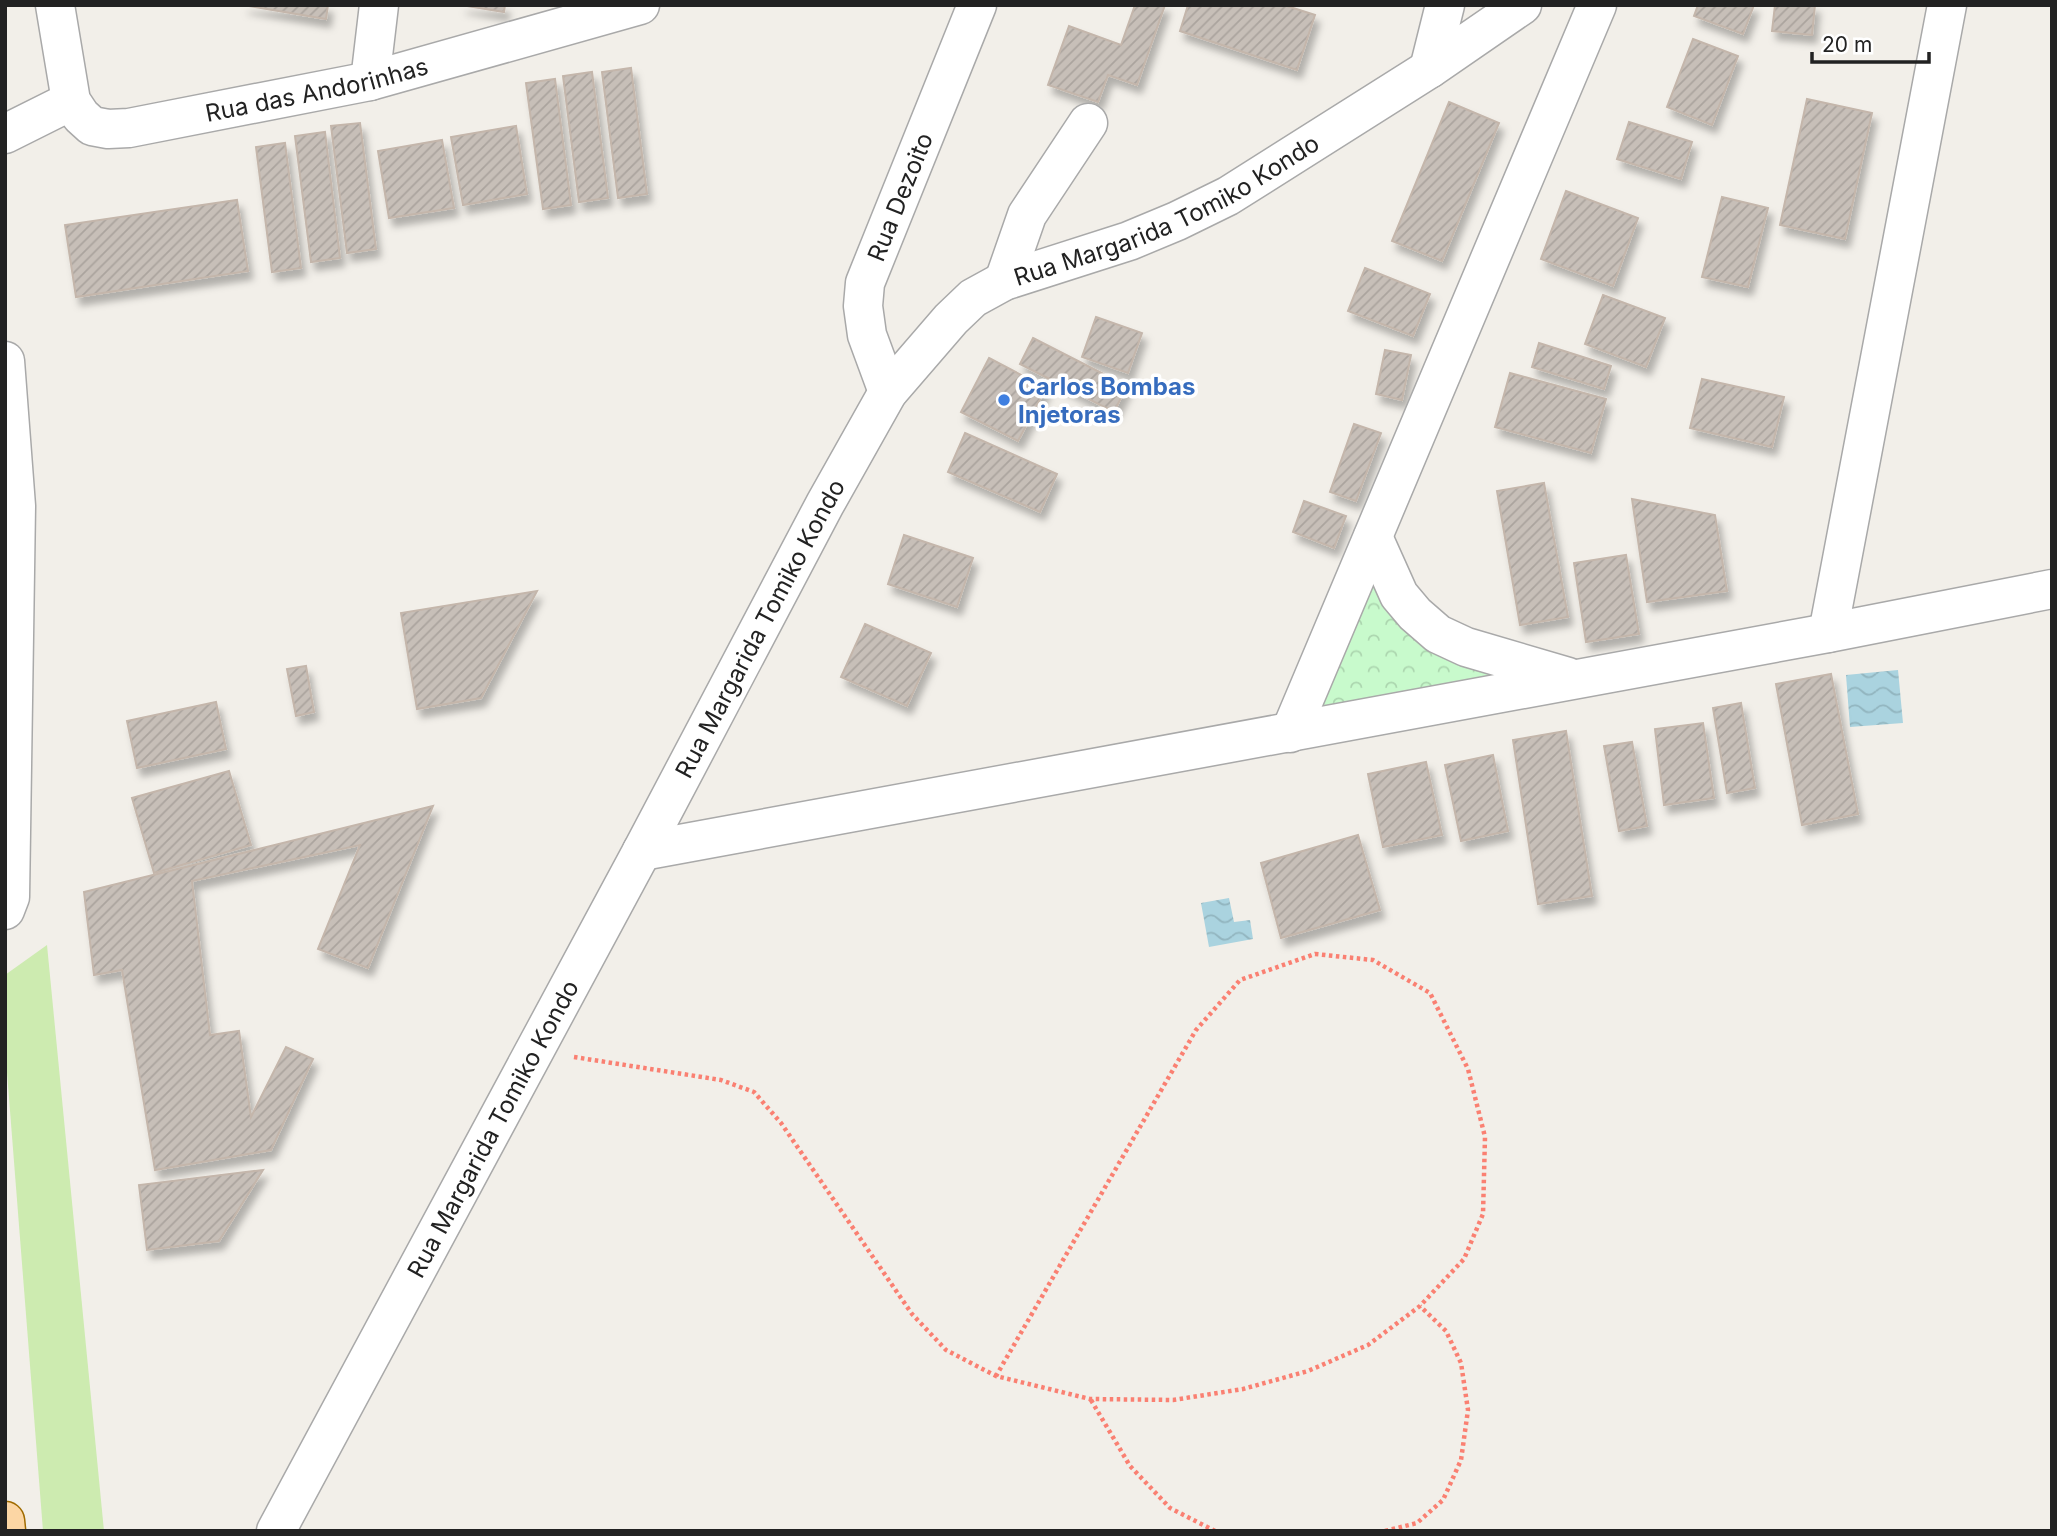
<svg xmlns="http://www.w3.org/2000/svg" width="2057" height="1536" font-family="Inter,sans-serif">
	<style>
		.grass { fill: #cdebb0 }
		.park { fill: url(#park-crowns) }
		.water { fill: url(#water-waves) }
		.building { fill: url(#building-hatch); stroke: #c4b6ab; stroke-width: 2; filter: url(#shadow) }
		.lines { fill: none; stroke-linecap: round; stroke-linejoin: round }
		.minor-casing { stroke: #a9a9a9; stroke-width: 41 }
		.major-casing { stroke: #a06b00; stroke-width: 41 }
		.path { stroke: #fa8072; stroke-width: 4.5; stroke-dasharray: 3.5 3.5; stroke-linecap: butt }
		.minor { stroke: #fff; stroke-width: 38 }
		.major { stroke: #fcd6a4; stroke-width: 38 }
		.shop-dot { fill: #3f7fe0; stroke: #fff; stroke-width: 2.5 }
		.labels { text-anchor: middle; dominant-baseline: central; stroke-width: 7; stroke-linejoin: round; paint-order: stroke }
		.street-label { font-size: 24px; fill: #222; stroke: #fff }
		.shop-label { font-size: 24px; font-weight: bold; fill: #366cbe; stroke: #fff; text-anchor: start }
	</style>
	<defs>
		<pattern id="park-crowns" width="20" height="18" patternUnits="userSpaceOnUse" patternTransform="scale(1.75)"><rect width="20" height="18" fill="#c8facc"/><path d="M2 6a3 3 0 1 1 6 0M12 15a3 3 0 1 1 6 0" fill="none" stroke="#acd6af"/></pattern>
		<pattern id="water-waves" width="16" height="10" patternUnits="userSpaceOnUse" patternTransform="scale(1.75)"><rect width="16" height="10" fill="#aad3df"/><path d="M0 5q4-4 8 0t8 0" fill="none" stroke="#92b5bf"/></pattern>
		<pattern id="building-hatch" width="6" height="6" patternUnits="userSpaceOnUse" patternTransform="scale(1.75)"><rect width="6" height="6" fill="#c7bfb8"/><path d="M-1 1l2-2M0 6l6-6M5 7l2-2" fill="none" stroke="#aba49e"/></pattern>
		<filter id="shadow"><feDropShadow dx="4.5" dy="8" stdDeviation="3.5" flood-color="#0004"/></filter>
	</defs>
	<rect width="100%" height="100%" fill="#f2efe9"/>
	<polygon class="grass" points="47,945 104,1531 43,1531 5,1047 5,975"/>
	<path class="park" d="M1376,581c6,12 12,27 20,39 27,36 56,43 97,55l-174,32z"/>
	<g class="water">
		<polygon points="1898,670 1903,723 1850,727 1846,675"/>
		<polygon points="1229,898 1234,922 1250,920 1253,939 1209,947 1201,903"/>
	</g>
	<g class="building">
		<polygon points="243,5 328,5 326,19"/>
		<polygon points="461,5 505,5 504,12"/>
		<polygon points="1135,5 1165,5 1137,85 1108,75 1098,102 1048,85 1069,26 1121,45"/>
		<polygon points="1188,5 1284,5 1315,15 1297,70 1180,31"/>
		<polygon points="1698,5 1754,5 1743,34 1694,16"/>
		<polygon points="1775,5 1815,5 1812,35 1772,31"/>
		<polygon points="1693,39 1738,56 1712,125 1667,107"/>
		<polygon points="631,68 647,194 618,198 602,72"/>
		<polygon points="592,72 608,198 579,202 563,76"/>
		<polygon points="555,79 571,205 543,209 526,83"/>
		<polygon points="1807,99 1872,113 1845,239 1780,225"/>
		<polygon points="1449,102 1499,123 1442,261 1392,241"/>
		<polygon points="1629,122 1692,142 1681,179 1617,159"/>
		<polygon points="360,123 376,249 347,253 331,126"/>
		<polygon points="516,126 527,194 463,205 451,137"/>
		<polygon points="325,132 340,258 311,262 295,136"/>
		<polygon points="442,140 454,208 389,218 378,151"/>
		<polygon points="285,143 301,268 272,272 256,147"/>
		<polygon points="1566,191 1638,218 1613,286 1541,259"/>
		<polygon points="1722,197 1768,208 1748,287 1702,277"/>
		<polygon points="237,200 248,271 76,297 65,225"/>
		<polygon points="1365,268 1430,294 1413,336 1348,311"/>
		<polygon points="1603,295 1665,318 1646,367 1585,344"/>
		<polygon points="1096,317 1142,333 1128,373 1082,357"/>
		<polygon points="1033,338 1127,386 1114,412 1020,364"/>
		<polygon points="1539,343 1611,366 1604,389 1532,367"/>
		<polygon points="1385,350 1411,355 1402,400 1376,394"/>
		<polygon points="989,358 1046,388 1018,441 961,412"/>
		<polygon points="1510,373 1606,399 1591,453 1495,427"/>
		<polygon points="1702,379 1784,397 1772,447 1690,428"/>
		<polygon points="1354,424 1381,433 1356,501 1330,492"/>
		<polygon points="965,433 1057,474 1040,512 948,472"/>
		<polygon points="1544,483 1568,617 1520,625 1497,491"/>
		<polygon points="1632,499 1715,515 1727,591 1647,602"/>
		<polygon points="1304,501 1346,516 1334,548 1293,532"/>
		<polygon points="904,535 973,558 957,607 888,584"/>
		<polygon points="1626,555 1639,634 1586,642 1574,563"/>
		<polygon points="537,591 481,698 417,709 401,613"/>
		<polygon points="865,624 931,653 907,706 841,677"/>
		<polygon points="306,666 314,712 296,716 287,669"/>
		<polygon points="1831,674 1858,814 1802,825 1776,684"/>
		<polygon points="216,702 226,749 137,768 127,721"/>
		<polygon points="1741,703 1755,788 1727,793 1713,708"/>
		<polygon points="1703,723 1714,798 1664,805 1655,729"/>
		<polygon points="1566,731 1592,896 1538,904 1513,740"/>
		<polygon points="1632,742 1647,826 1619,831 1604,746"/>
		<polygon points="1493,755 1508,831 1461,841 1445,765"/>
		<polygon points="1426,762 1442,835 1383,847 1368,774"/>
		<polygon points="229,771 251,845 154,873 132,798"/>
		<polygon points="433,806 368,968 318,949 360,845 192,881 210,1035 239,1031 251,1117 286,1047 313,1059 271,1150 155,1170 122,970 94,975 84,892"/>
		<polygon points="1358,835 1380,910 1281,938 1261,863"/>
		<polygon points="263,1170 219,1241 147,1250 139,1185"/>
	</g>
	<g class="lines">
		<g class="minor-casing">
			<g id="minor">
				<path id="s1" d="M55,5l16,96 10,15 11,10 16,3 21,-1 241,-47 270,-76"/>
				<polyline points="1429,69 1445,5"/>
				<polyline points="370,81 379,5"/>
				<polyline points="5,134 71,101"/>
				<polyline points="1004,281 1027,215 1088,123"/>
				<polyline points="5,361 16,506 10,897 5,910"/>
				<path id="s2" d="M888,392l-21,-57 -4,-29 2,-23 112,-278"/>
				<polyline points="1373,537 1399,595 1415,614 1438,634 1466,647 1568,677"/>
				<polyline points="1828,633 1947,5"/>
				<polyline points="1290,733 1597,5"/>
				<polyline points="642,851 1828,633 2052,589"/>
				<path id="s3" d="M276,1531l366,-680 183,-347 63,-112 63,-73 22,-21 31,-17 125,-40 48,-20 51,-25 201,-127 93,-64"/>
			</g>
		</g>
		<g class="major-casing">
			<polyline id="major" points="5,1521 6,1531"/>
		</g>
		<g class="path">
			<polyline points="574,1057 721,1080 754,1092 781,1123 912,1314 946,1350 996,1376 1090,1399 1173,1400 1243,1389 1308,1371 1368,1345 1420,1306 1464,1259 1483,1214 1485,1137 1468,1069 1430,993 1373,960 1315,954 1240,980 1196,1030 996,1376"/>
			<polyline points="1091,1400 1130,1466 1170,1508 1215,1531"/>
			<polyline points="1385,1531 1417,1523 1443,1500 1461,1460 1468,1410 1461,1363 1446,1331 1420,1306"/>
		</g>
		<use href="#minor" class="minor"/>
		<use href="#major" class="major"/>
	</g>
	<circle class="shop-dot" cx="1004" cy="400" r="7"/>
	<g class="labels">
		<g class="street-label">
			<text stroke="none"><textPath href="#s1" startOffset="359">Rua das Andorinhas</textPath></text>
			<text stroke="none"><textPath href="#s2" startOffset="206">Rua Dezoito</textPath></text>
			<text stroke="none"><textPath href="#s3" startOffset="1633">Rua Margarida Tomiko Kondo</textPath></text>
			<text stroke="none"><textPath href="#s3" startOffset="1024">Rua Margarida Tomiko Kondo</textPath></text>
			<text stroke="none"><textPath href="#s3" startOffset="457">Rua Margarida Tomiko Kondo</textPath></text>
		</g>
		<g class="shop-label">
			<text x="1018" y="386">Carlos Bombas<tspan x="1018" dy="28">Injetoras</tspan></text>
		</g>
	</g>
	<rect width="2057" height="1536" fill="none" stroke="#222222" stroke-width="14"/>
	<path d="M1812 52v10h117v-10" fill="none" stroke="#222222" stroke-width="3.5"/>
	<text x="1822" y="52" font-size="21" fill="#222222" stroke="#ffffff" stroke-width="5" paint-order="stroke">20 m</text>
</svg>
